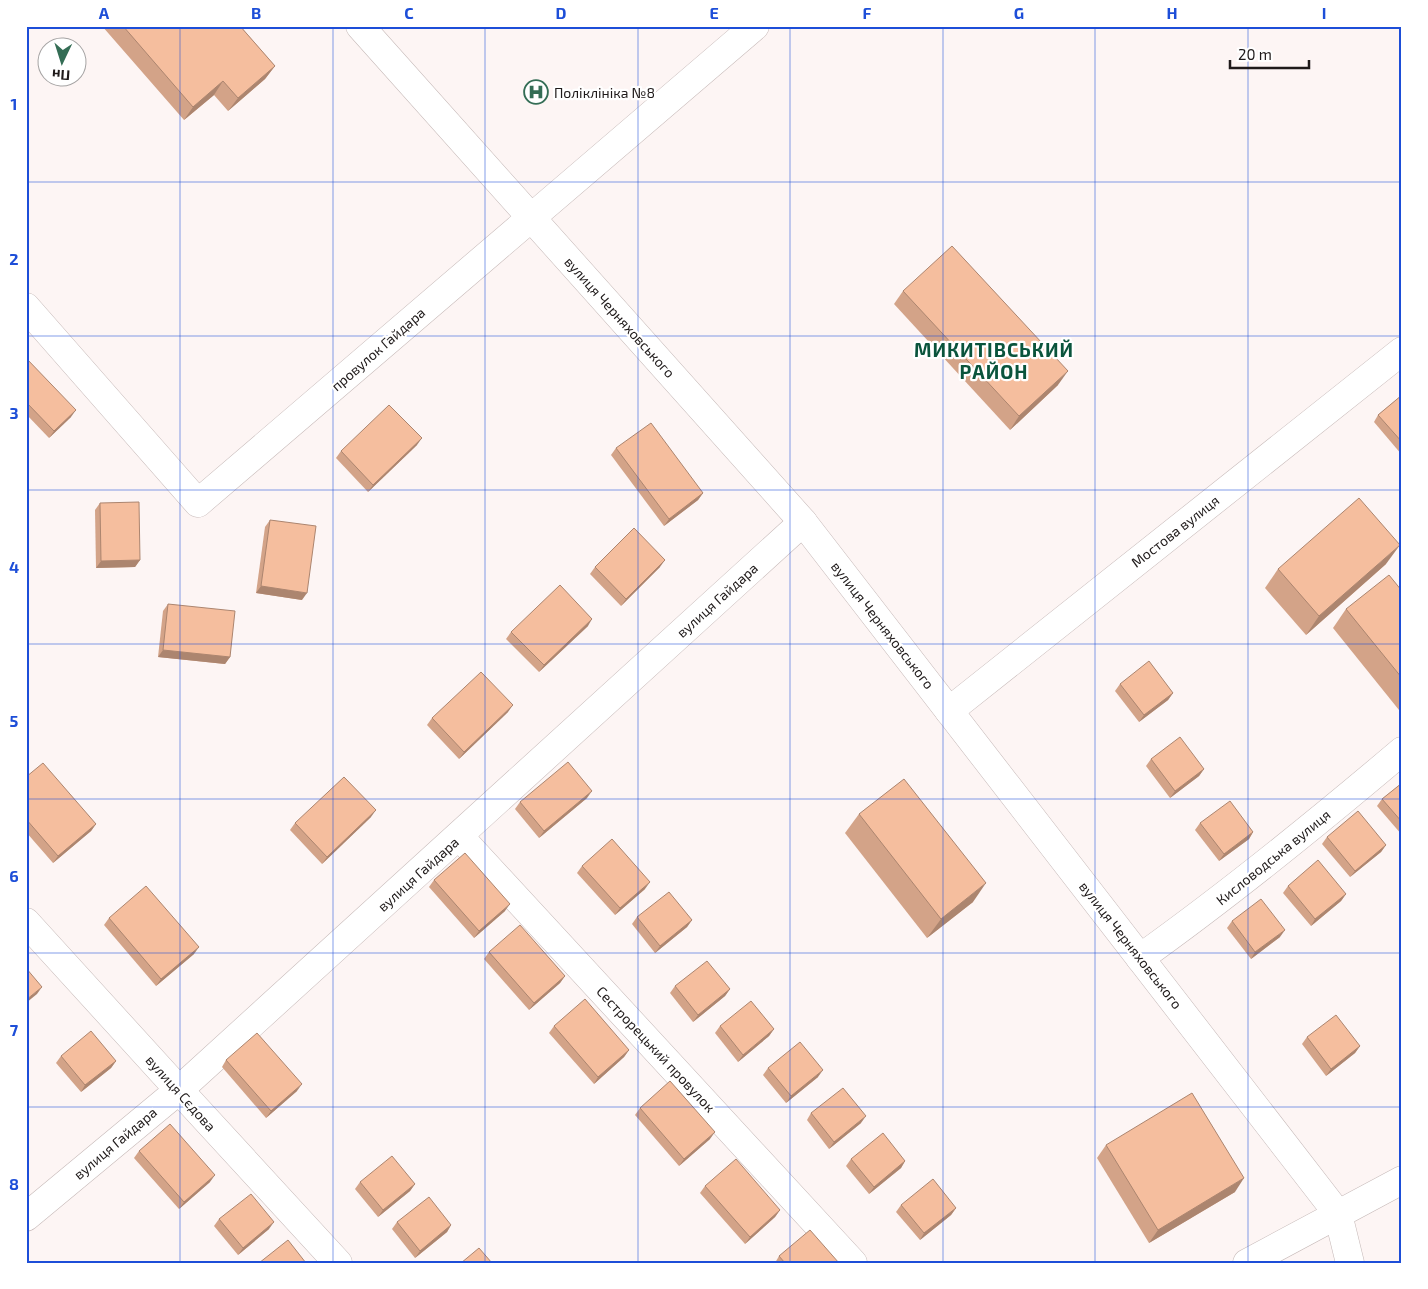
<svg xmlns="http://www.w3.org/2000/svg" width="1428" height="1289" font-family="'Exo 2',sans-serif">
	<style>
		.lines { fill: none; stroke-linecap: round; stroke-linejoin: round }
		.minor-casing { stroke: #c6b9b8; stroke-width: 29 }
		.minor { stroke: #fff; stroke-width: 28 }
		.wall { fill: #d3a388 }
		.shaded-wall { fill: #ac856f }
		.building { fill: #f5be9e; stroke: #ac856f }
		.grid { fill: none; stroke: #1d4ed8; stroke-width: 1; stroke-opacity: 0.55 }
		.labels { text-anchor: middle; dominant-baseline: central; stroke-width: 4.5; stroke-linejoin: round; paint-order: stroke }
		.poi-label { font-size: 14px; fill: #1f1a1a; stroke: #fff; text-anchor: start }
		.street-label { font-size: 14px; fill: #1f1a1a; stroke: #fff }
		.district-label { font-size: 19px; font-weight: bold; letter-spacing: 1px; fill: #0a543c; stroke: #fff }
		.neatline { fill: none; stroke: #1d4ed8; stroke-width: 2 }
		.grid-label { font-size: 16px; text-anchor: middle; font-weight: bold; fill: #1d4ed8 }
	</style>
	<rect width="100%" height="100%" fill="#fdf5f4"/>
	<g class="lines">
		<g class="minor-casing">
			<g id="minor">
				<polyline points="360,26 803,522 1338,1214 1350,1263"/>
				<polyline points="26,307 198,503 755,26"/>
				<polyline points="949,711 1402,351"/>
				<polyline points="459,836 853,1263"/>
				<polyline points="26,922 179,1090 338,1263"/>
				<path d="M1140,958c91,-65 177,-135 262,-207"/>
				<polyline points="26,1217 179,1090 803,522"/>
				<polyline points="1247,1263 1402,1180"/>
			</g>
		</g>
		<use href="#minor" class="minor"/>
	</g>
	<g class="wall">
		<polygon points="102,26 240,26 275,66 265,79 228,111 214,95 184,120"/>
		<polygon points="903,291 1058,385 1010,430 894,304"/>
		<polygon points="26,358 71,417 49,438 26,414"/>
		<polygon points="1402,395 1402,455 1374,422 1378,415"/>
		<polygon points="417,445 368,492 336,458 341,451"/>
		<polygon points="616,448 703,493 698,500 664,526 611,455"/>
		<polygon points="100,503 140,560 135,567 96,568 95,510"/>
		<polygon points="270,520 302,600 256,593 265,527"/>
		<polygon points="1386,564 1306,635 1265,588 1278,569"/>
		<polygon points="595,567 660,567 621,606 590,574"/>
		<polygon points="1402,591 1402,707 1399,710 1333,628 1346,609"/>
		<polygon points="168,604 230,657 225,664 158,657 163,611"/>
		<polygon points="588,626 539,672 506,639 511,632"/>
		<polygon points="1120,684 1173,693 1168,700 1139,722 1115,691"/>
		<polygon points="508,712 459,759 427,725 432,718"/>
		<polygon points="1151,759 1204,769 1199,776 1170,798 1146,766"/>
		<polygon points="26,777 96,824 91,831 53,863 26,832"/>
		<polygon points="1402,783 1402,835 1377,806 1382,799"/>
		<polygon points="587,798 539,838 515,809 520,802"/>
		<polygon points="859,814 973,902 927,938 845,833"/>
		<polygon points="371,817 322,864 290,830 295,823"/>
		<polygon points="1200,823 1253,832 1249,839 1219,861 1195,830"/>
		<polygon points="1327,837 1386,845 1381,852 1350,877 1322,844"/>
		<polygon points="582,866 645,889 615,915 577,873"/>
		<polygon points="434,880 505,911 474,938 429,887"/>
		<polygon points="1288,886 1346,894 1341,901 1311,926 1283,893"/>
		<polygon points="637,917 692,920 687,927 655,953 632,924"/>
		<polygon points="109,918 194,954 156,986 104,925"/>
		<polygon points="1232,921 1280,937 1251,959 1227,928"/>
		<polygon points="489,952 565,976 560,983 529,1010 484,959"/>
		<polygon points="675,986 730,989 725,996 693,1022 670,993"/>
		<polygon points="554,1026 629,1050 624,1057 594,1084 549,1033"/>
		<polygon points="720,1026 774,1029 769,1036 738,1062 715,1033"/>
		<polygon points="1307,1037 1360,1046 1355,1053 1326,1076 1302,1044"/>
		<polygon points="61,1056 116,1061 111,1068 81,1092 56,1063"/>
		<polygon points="226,1060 297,1091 266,1118 222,1067"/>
		<polygon points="768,1068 818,1077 786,1103 763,1075"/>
		<polygon points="640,1108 710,1139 679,1166 635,1115"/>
		<polygon points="811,1113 861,1123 829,1149 807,1120"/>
		<polygon points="1106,1145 1235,1192 1149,1243 1097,1158"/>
		<polygon points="139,1151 210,1182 179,1209 134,1158"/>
		<polygon points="851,1159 905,1161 901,1168 869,1194 846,1166"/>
		<polygon points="360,1182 415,1184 410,1191 378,1217 355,1189"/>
		<polygon points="705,1186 780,1210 775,1217 745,1244 700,1193"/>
		<polygon points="901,1205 956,1208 951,1215 920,1240 896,1212"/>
		<polygon points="219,1219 269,1229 238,1255 214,1226"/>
		<polygon points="397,1222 451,1225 447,1232 415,1258 392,1229"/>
		<polygon points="779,1256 839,1263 775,1263"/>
	</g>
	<g class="shaded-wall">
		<polygon points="275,66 265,79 228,111 238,98"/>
		<polygon points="223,81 214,95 184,120 193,107"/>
		<polygon points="1068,371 1058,385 1010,430 1019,416"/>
		<polygon points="76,410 71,417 49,438 54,431"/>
		<polygon points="422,438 417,445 368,492 373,485"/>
		<polygon points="703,493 698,500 664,526 669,519"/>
		<polygon points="1400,545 1386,564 1306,635 1319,616"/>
		<polygon points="140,560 135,567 96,568 101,561"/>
		<polygon points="665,560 660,567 621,606 626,599"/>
		<polygon points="261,586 307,593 302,600 256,593"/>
		<polygon points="592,619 588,626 539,672 544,665"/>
		<polygon points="163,650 230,657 225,664 158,657"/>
		<polygon points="1173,693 1168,700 1139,722 1144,715"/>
		<polygon points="513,705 508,712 459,759 464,752"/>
		<polygon points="1204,769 1199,776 1170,798 1175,791"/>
		<polygon points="592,791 587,798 539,838 544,831"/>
		<polygon points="376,810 371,817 322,864 327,857"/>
		<polygon points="96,824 91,831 53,863 58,856"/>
		<polygon points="1253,832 1249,839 1219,861 1224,854"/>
		<polygon points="1386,845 1381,852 1350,877 1355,871"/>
		<polygon points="650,882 645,889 615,915 620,908"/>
		<polygon points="986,883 973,902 927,938 941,919"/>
		<polygon points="1346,894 1341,901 1311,926 1315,919"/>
		<polygon points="510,904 505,911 474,938 479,931"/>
		<polygon points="692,920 687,927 655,953 660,946"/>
		<polygon points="1285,930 1280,937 1251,959 1255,952"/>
		<polygon points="199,947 194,954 156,986 161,979"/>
		<polygon points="565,976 560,983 529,1010 534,1003"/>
		<polygon points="42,987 37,994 26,1003 26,1000"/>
		<polygon points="730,989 725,996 693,1022 698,1015"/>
		<polygon points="774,1029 769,1036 738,1062 743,1055"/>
		<polygon points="1360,1046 1355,1053 1326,1076 1331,1069"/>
		<polygon points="629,1050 624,1057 594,1084 598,1077"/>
		<polygon points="116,1061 111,1068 81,1092 85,1085"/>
		<polygon points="823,1070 818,1077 786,1103 791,1096"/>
		<polygon points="302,1084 297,1091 266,1118 271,1111"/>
		<polygon points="866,1116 861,1123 829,1149 834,1142"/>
		<polygon points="715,1132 710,1139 679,1166 684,1159"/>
		<polygon points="905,1161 901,1168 869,1194 874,1187"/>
		<polygon points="215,1175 210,1182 179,1209 184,1202"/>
		<polygon points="1244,1178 1235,1192 1149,1243 1158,1230"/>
		<polygon points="415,1184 410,1191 378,1217 383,1210"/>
		<polygon points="956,1208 951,1215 920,1240 924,1233"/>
		<polygon points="780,1210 775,1217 745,1244 750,1237"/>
		<polygon points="274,1222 269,1229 238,1255 243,1248"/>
		<polygon points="451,1225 447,1232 415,1258 420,1251"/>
	</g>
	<g class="building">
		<polygon points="123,26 240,26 275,66 238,98 223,81 193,107"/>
		<polygon points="952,246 1068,371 1019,416 903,291"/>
		<polygon points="26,358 76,410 54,431 26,402"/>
		<polygon points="1402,395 1402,442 1378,415"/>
		<polygon points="389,405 422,438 373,485 341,451"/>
		<polygon points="651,423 703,493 669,519 616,448"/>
		<polygon points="1359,498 1400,545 1319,616 1278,569"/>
		<polygon points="139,502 140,560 101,561 100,503"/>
		<polygon points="270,520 316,526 307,593 261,586"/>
		<polygon points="634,528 665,560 626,599 595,567"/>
		<polygon points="1389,575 1402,591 1402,678 1346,609"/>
		<polygon points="560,585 592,619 544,665 511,632"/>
		<polygon points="168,604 235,611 230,657 163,650"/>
		<polygon points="1149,661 1173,693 1144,715 1120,684"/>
		<polygon points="481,672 513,705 464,752 432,718"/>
		<polygon points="1180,737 1204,769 1175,791 1151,759"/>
		<polygon points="568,762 592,791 544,831 520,802"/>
		<polygon points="43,763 96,824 58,856 26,819 26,777"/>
		<polygon points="344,777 376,810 327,857 295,823"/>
		<polygon points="904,779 986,883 941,919 859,814"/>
		<polygon points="1402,783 1402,822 1382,799"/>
		<polygon points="1230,801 1253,832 1224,854 1200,823"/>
		<polygon points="1358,811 1386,845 1355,871 1327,837"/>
		<polygon points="612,839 650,882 620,908 582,866"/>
		<polygon points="465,853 510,904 479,931 434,880"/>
		<polygon points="1318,860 1346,894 1315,919 1288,886"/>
		<polygon points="146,886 199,947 161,979 109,918"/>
		<polygon points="669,892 692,920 660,946 637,917"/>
		<polygon points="1261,899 1285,930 1255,952 1232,921"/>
		<polygon points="520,925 565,976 534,1003 489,952"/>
		<polygon points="707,961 730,989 698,1015 675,986"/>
		<polygon points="26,968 42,987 26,1000"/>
		<polygon points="585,999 629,1050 598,1077 554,1026"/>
		<polygon points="751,1001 774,1029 743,1055 720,1026"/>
		<polygon points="1336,1015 1360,1046 1331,1069 1307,1037"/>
		<polygon points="91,1031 116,1061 85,1085 61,1056"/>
		<polygon points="257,1033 302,1084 271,1111 226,1060"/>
		<polygon points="800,1042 823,1070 791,1096 768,1068"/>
		<polygon points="670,1081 715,1132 684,1159 640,1108"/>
		<polygon points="843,1088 866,1116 834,1142 811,1113"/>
		<polygon points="1192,1093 1244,1178 1158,1230 1106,1145"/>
		<polygon points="170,1124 215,1175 184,1202 139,1151"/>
		<polygon points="883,1133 905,1161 874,1187 851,1159"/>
		<polygon points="392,1156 415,1184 383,1210 360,1182"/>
		<polygon points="736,1159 780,1210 750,1237 705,1186"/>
		<polygon points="933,1179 956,1208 924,1233 901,1205"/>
		<polygon points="251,1194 274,1222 243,1248 219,1219"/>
		<polygon points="429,1197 451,1225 420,1251 397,1222"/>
		<polygon points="810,1230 839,1263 785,1263 779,1256"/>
		<polygon points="288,1240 306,1263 259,1263"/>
		<polygon points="479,1248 492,1263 461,1263"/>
	</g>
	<path class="grid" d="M180,26v1237M333,26v1237M485,26v1237M638,26v1237M790,26v1237M943,26v1237M1095,26v1237M1248,26v1237M26,182h1376M26,336h1376M26,490h1376M26,644h1376M26,799h1376M26,953h1376M26,1107h1376"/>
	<defs>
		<g id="hospital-ring" transform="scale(1.25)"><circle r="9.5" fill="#fff" stroke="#346d55" stroke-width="1.5"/><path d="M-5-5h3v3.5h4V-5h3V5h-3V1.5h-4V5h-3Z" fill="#346d55"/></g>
	</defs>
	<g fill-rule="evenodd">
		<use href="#hospital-ring" x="536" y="92"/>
	</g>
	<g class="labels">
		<g class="poi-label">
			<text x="554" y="92">Поліклініка №8</text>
		</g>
		<g class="street-label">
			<text transform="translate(620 317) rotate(48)">вулиця Черняховського</text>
			<text transform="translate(378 349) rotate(-41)">провулок Гайдара</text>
			<text transform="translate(1175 531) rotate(-38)">Мостова вулиця</text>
			<text transform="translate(717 600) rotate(-42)">вулиця Гайдара</text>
			<text transform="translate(883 625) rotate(52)">вулиця Черняховського</text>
			<text transform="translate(1273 857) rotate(-39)">Кисловодська вулиця</text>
			<text transform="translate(418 874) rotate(-42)">вулиця Гайдара</text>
			<text transform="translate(1131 945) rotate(52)">вулиця Черняховського</text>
			<text transform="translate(656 1049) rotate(47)">Сестрорецький провулок</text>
			<text transform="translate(181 1093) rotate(48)">вулиця Сєдова</text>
			<text transform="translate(115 1143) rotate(-40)">вулиця Гайдара</text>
		</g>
		<g class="district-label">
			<text x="994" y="349">МИКИТІВСЬКИЙ<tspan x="994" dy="22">РАЙОН</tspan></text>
		</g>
	</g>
	<rect width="1428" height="1289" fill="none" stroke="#ffffff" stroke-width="55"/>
	<g transform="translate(62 62) rotate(184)"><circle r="24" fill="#ffffff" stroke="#a5a3a3"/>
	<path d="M0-4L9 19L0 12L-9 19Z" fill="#346d55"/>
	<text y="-8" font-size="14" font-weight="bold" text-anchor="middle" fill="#1f1a1a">Пн</text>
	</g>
	<path d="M1230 60v8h79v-8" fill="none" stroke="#1f1a1a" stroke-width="2.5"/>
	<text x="1238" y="60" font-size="15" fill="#1f1a1a" stroke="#ffffff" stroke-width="4" paint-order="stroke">20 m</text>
	<rect x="28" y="28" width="1372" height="1234" class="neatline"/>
	<g class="grid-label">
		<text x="104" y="19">A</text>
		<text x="256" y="19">B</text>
		<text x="409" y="19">C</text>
		<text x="561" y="19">D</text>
		<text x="714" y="19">E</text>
		<text x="867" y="19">F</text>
		<text x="1019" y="19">G</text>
		<text x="1172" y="19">H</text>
		<text x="1324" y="19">I</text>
		<text x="14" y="110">1</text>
		<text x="14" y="265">2</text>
		<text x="14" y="419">3</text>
		<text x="14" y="573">4</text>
		<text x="14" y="727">5</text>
		<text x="14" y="882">6</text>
		<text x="14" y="1036">7</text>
		<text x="14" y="1190">8</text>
	</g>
</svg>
